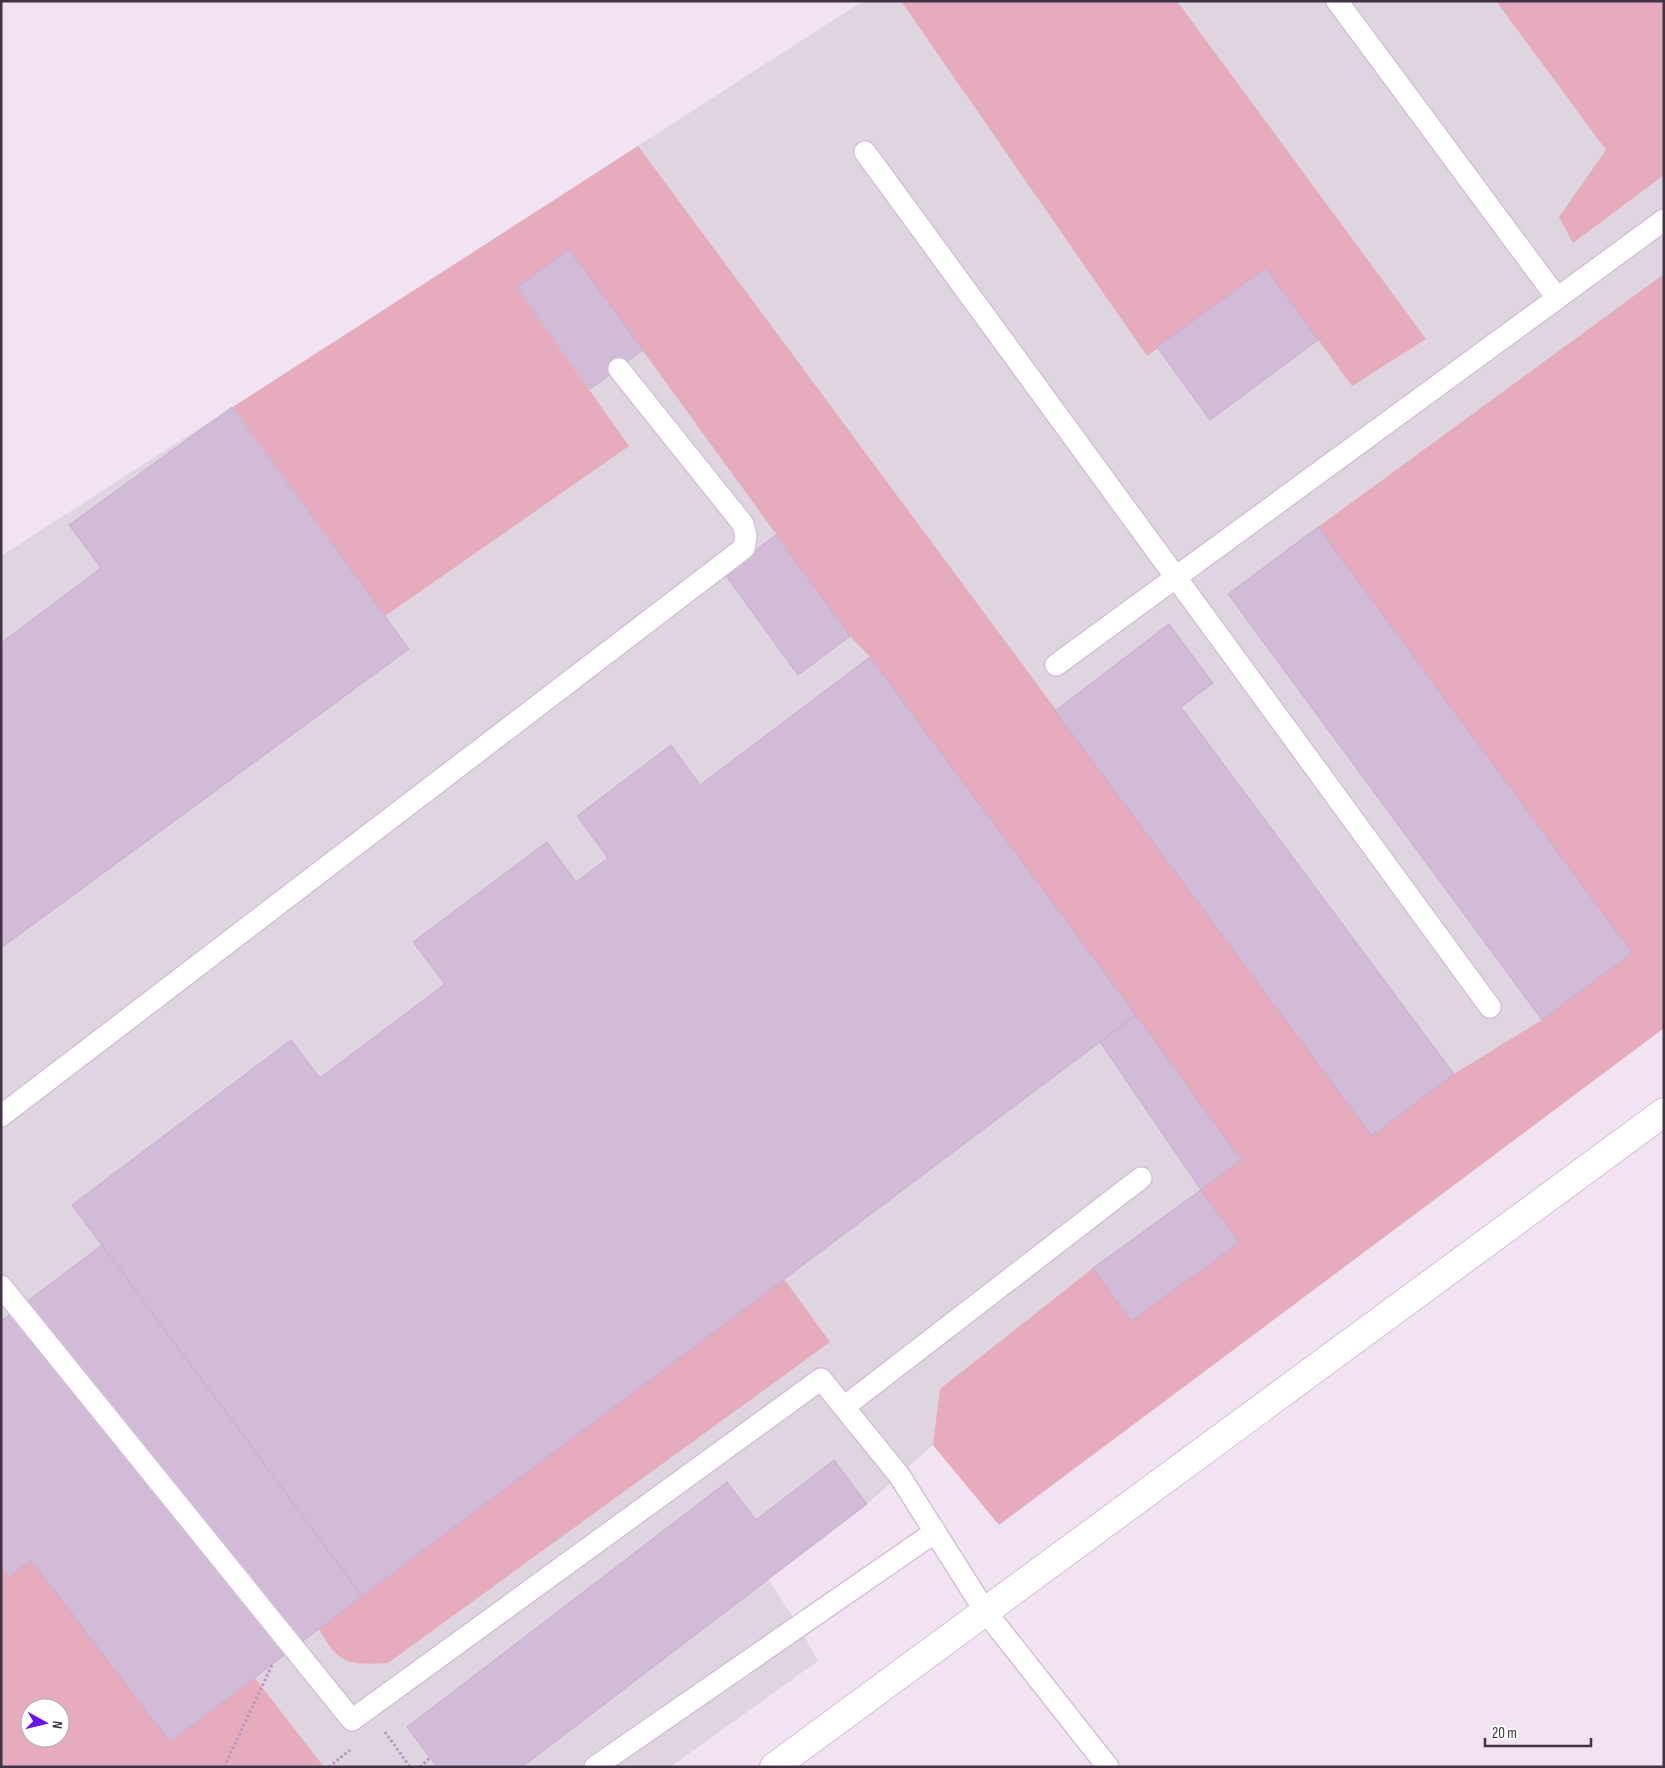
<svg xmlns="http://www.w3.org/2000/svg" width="1665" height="1768" font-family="'Sofia Sans Condensed',sans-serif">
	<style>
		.industrial { fill: #ded5e1; fill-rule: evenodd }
		.green { fill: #e7abbe; fill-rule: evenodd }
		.building { fill: #d2bbd7; stroke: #c9acce }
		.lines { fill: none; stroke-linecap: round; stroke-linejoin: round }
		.service-casing { stroke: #d5c0d8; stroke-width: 24 }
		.minor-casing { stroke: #d5c0d8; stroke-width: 30 }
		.path { stroke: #ba97bf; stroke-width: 3; stroke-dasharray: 2.5 2.5; stroke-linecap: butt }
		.service { stroke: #fff; stroke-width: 21 }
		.minor { stroke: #fff; stroke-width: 28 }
	</style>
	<rect width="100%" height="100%" fill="#f1e3f2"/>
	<path class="industrial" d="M863,1h801v1027l-665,497 -66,-80 -66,59 -99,75 30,46 20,36 -148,106h-669v-1211zM30,1708h30v30h-30z"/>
	<g class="green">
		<polygon points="901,1 1177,1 1426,339 1352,386 1266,268 1147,356"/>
		<polygon points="1496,1 1664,1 1664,175 1573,243 1559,217 1606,150"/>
		<polygon points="638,146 1372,1136 1454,1074 1542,1020 1632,953 1318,527 1664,274 1664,1028 999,1525 933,1445 940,1389 1093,1268 1131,1321 1239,1243 1201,1190 1241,1160 870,657 850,636 569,249 517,288 629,446 385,616 233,407"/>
		<path d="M784,1279l46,63 -442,321c-40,2 -49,2 -69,-34z"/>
		<path d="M31,1560l139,182 85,-64 69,89h-323v-200zM30,1708h30v30h-30z"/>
	</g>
	<g class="building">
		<polygon points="569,249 643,350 590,389 517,287"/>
		<polygon points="1266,268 1318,340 1210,420 1157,347"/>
		<polygon points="232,407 409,649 1,948 1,643 101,568 69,525"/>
		<polygon points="1318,527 1632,953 1542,1020 1228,594"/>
		<polygon points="776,535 850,636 798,675 724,573"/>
		<polygon points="1169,624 1213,683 1181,707 1454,1074 1372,1136 1055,711"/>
		<polygon points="870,657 1136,1015 362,1596 72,1205 291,1040 320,1078 445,984 413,942 547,842 576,882 608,858 577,816 671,745 700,785"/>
		<polygon points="1136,1015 1241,1160 1201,1190 1100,1042"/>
		<polygon points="1201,1190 1239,1243 1131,1321 1093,1268"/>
		<polygon points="102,1245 362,1596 170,1742 31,1560 9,1577 1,1567 1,1321"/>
		<polygon points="834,1460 867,1504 522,1767 437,1767 407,1727 727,1482 756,1520"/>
	</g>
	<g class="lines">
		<g class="service-casing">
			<g id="service">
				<polyline points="1337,1 1557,298"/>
				<polyline points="865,152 1490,1007"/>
				<polyline points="1056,665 1664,220"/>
				<polyline points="1,1116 744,548 746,536 743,524 619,369"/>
				<polyline points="1,1286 352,1720 821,1379 899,1475 985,1611 1108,1767"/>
				<polyline points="844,1407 1141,1178"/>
				<polyline points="595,1767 935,1532"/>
			</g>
		</g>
		<g class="minor-casing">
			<polyline id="minor" points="774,1767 1664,1112"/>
		</g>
		<g class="path">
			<polyline points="385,1732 410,1767"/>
			<polyline points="224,1767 272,1665"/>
			<polyline points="329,1767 350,1750"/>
			<polyline points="420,1767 430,1758"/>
		</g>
		<use href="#service" class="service"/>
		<use href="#minor" class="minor"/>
	</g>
	<rect width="1665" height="1768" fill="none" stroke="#413344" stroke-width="5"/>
	<g transform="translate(45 1723) rotate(98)"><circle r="24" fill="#ffffff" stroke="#b3adb4"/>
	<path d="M0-4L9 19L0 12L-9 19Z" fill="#6810fc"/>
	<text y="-8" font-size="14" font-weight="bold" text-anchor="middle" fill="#413344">N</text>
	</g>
	<path d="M1485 1738v8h106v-8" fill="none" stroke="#413344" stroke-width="2.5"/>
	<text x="1492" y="1738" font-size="15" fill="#413344" stroke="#ffffff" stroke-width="4" paint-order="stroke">20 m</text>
</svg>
